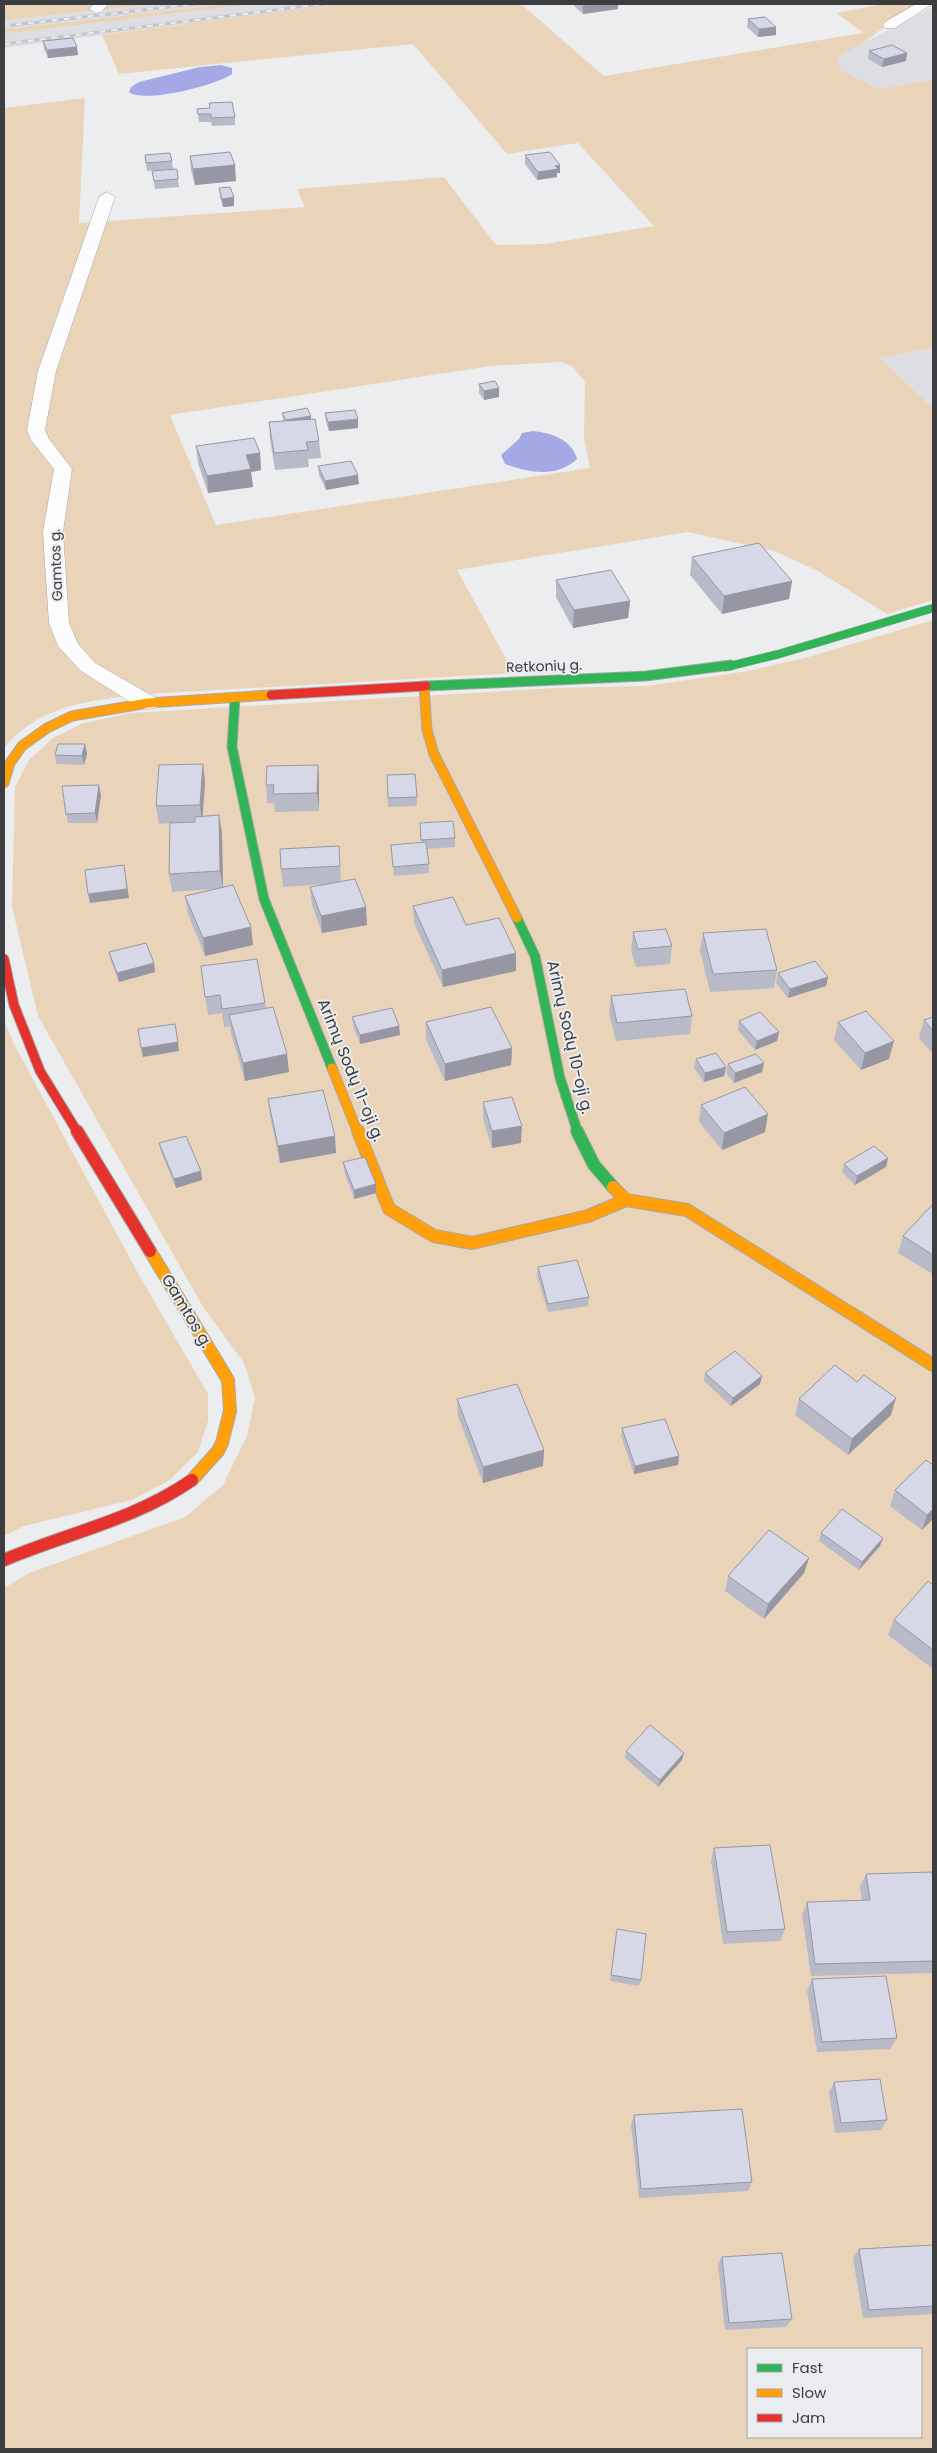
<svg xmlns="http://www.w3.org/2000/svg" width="937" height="2453" font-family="Poppins,sans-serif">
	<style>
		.built { fill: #dcdee4 }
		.green { fill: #ead4b9; fill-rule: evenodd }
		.water { fill: #a4a8e4 }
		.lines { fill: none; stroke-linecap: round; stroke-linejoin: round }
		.street-casing { stroke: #a7a8a9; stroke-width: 1 }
		.fast-far2-casing { stroke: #a7a8a9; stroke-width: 9 }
		.fast-far1-casing { stroke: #a7a8a9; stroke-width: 11 }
		.fast-casing { stroke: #a7a8a9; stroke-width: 14 }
		.slow-far1-casing { stroke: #a7a8a9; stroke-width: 11 }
		.slow-casing { stroke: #a7a8a9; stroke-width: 14 }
		.jam-far1-casing { stroke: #a7a8a9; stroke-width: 11 }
		.jam-casing { stroke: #a7a8a9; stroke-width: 14 }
		.street { fill: #fcfcfd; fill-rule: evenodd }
		.fast-far2 { stroke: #30b455; stroke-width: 8 }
		.fast-far1 { stroke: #30b455; stroke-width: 9 }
		.fast { stroke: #30b455; stroke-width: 12 }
		.slow-far1 { stroke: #ff9f0a; stroke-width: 9 }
		.slow { stroke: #ff9f0a; stroke-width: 12 }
		.jam-far1 { stroke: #e5322d; stroke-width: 9 }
		.jam { stroke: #e5322d; stroke-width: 12 }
		.rail-casing { stroke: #c5c6c6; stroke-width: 3 }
		.rail { stroke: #ebecf0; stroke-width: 2; stroke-dasharray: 6; stroke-linecap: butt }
		.wall { fill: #b8bac7 }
		.shaded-wall { fill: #9697a2 }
		.building { fill: #d6d8e7; stroke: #9697a2 }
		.labels { text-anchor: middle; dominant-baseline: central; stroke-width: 4; stroke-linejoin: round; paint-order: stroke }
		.far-street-label { font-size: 14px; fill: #3c3d3e; stroke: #ebecf0 }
		.street-label { font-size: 16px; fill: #3c3d3e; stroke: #ebecf0 }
	</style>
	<rect width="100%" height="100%" fill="#ecedef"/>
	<g class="built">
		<polygon points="157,4 227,4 4,29 4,20"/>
		<polygon points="256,4 338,4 4,48 4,34"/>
		<polygon points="933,7 933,79 880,89 842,71 837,60 842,54"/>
		<polygon points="933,348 933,408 880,358"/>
	</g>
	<g class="green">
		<polygon points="4,4 157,4 4,20"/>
		<polygon points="227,4 256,4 4,34 4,29"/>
		<path d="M338,4h183l83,72 259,-43 -26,-20 46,-9h32l-56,42 -17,8 -5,6 5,11 38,18 53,-10v269l-53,10 53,50v192l-46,14 -71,-44 -42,-19 -86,-19 -231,38 57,103 -366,21c-54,6 -107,9 -144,54v-640l81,-10 -6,125 226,-16 -8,-18 147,-12 52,68 50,-1 108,-18 -76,-83 -71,11 -94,-110 -294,30 -17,-39zM562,362l11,5 12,15 -1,56 6,30 -374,57 -46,-110 321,-49z"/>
		<path d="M933,620v1829h-929v-861l25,-15 156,-56 38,-32 24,-49 8,-39 -11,-34 -41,-56 -165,-291 -26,-109 3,-120 14,-27 24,-22 28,-14 49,-11 426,-25 90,-2 102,-15 57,-13zM748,2349h173v88h-173z"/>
		<polygon points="4,1021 16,1048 139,1275 208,1394 208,1421 198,1452 170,1480 132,1500 24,1526 4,1536"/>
	</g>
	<g class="water">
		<path d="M221,65l11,3v6c-16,11 -87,30 -103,18l2,-5 8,-5 61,-15z"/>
		<path d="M533,431c19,2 39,9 44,28 -20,19 -48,14 -72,5l-4,-9 18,-16 3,-6z"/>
	</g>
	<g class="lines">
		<g class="street-casing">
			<g id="street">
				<polygon points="94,4 108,4 101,12 96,13 89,9"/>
				<polygon points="916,4 932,4 895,28 885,28 883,25 885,22"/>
				<polygon points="107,192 115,197 56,371 45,430 49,439 72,469 63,532 69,623 78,644 95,663 156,698 159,703 156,708 148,709 140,708 81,671 58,646 49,623 43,532 54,469 31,440 27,430 38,371 99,197"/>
			</g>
		</g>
		<g class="fast-far2-casing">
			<polyline id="fast-far2" points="726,667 779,654 933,608"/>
		</g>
		<g class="fast-far1-casing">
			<g id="fast-far1">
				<polyline points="426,686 646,676 731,665"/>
				<polyline points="235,699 232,747 264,899 332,1068"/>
				<polyline points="517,918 535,956 560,1078 578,1133"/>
			</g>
		</g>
		<g class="fast-casing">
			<polyline id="fast" points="577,1131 594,1165 613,1187"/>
		</g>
		<g class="slow-far1-casing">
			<g id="slow-far1">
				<polyline points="424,686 427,730 434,754 517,918"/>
				<polyline points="4,783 10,763 22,746 47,728 72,716 148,703 271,695"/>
				<polyline points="332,1068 358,1133"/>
			</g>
		</g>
		<g class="slow-casing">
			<g id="slow">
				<polyline points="358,1131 389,1209 434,1236 472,1243 588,1216 626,1200"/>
				<polyline points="613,1187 626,1200 687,1210 933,1365"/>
				<polyline points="150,1251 228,1380 230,1411 222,1443 218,1451 192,1480"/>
			</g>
		</g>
		<g class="jam-far1-casing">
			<g id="jam-far1">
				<polyline points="271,695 426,686"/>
				<polyline points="4,959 14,1005 40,1071 78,1133"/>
			</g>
		</g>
		<g class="jam-casing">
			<g id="jam">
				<polyline points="77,1131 150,1251"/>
				<path d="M4,1560c63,-27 131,-40 188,-80"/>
			</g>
		</g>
		<use href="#street" class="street"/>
		<use href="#fast-far2" class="fast-far2"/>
		<use href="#fast-far1" class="fast-far1"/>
		<use href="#fast" class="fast"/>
		<use href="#slow-far1" class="slow-far1"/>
		<use href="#slow" class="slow"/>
		<use href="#jam-far1" class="jam-far1"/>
		<use href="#jam" class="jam"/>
		<g class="rail-casing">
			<g id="rail">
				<polyline points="4,26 195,4"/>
				<polyline points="4,44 324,4"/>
			</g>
		</g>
		<use href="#rail" class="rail"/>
	</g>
	<g class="wall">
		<polygon points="575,4 618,4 618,9 583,14 574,6"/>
		<polygon points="748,19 776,27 776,35 758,37 747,27"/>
		<polygon points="43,41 78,55 48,58 44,49"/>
		<polygon points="869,51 906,61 882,67 868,59"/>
		<polygon points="197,109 235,117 235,125 212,126 211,122 199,122"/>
		<polygon points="145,155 172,161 173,169 147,171"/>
		<polygon points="525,155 560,165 560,173 557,173 557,177 537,180 525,164"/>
		<polygon points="190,156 236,181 195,185 191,171"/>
		<polygon points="152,171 178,179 179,187 155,189"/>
		<polygon points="219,188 234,206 223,207 220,197"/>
		<polygon points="479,384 499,397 484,400 479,393"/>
		<polygon points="282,413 311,416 311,419 319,441 321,458 308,459 309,467 275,470 270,439 269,422 283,421"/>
		<polygon points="325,413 358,428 329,431 326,422"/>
		<polygon points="196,446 260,453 261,470 251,472 253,487 208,493 198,463"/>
		<polygon points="318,466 359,484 326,490 319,475"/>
		<polygon points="692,557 792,581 789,599 722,614 690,575"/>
		<polygon points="556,580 630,601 628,618 573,628 556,597"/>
		<polygon points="85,744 87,754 84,765 56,764 55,755"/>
		<polygon points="203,764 205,782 203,816 219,815 222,833 223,887 251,927 253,945 205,956 188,914 185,896 213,889 172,892 169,874 171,823 159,824 156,806"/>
		<polygon points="318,765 319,783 319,811 275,812 274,803 267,803 266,785"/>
		<polygon points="387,775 417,797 417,806 388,807"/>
		<polygon points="101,795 97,823 68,823 66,814"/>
		<polygon points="420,823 455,838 455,847 427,849 429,864 429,873 394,876 391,845 421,843"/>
		<polygon points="339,846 341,881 367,925 322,933 312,905 310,887 325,884 283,887 281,869"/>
		<polygon points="413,906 466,925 516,971 443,987 414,923"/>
		<polygon points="633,932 672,946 670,964 636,967 631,950"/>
		<polygon points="703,933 777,970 774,988 710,992 700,950"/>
		<polygon points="109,952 154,963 155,972 119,982 111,961"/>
		<polygon points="201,966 265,1003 266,1008 289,1072 245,1081 231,1033 230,1026 224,1027 222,1013 208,1015"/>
		<polygon points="778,973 828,977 826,986 788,998 776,983"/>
		<polygon points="611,996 692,1016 690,1034 616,1041 609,1013"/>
		<polygon points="352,1017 399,1026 400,1035 360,1044 353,1026"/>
		<polygon points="933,1017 933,1054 919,1038 924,1020"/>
		<polygon points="739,1021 779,1032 777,1041 755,1050 738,1030"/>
		<polygon points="426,1022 512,1048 511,1065 445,1081 426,1040"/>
		<polygon points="838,1022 889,1059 861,1070 834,1040"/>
		<polygon points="696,1059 726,1067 724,1076 704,1082 694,1068"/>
		<polygon points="764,1063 762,1072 734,1083 726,1073 728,1064"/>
		<polygon points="268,1099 336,1153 280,1163 270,1116"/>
		<polygon points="483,1102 521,1143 492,1148 483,1119"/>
		<polygon points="701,1105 765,1132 722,1150 699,1122"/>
		<polygon points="159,1143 201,1171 202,1180 176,1188 161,1152"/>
		<polygon points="888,1158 886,1167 855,1185 842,1172 844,1164"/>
		<polygon points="343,1162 376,1184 376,1193 354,1199 344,1171"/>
		<polygon points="933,1204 933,1274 898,1253 903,1236"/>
		<polygon points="538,1267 589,1297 588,1306 548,1312 537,1276"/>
		<polygon points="705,1373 762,1376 760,1384 731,1406 704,1381"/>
		<polygon points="857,1382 891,1415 848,1455 795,1415 799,1399"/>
		<polygon points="457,1399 544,1450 543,1466 483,1483 458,1416"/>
		<polygon points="622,1428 679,1456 678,1465 634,1474 621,1436"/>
		<polygon points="895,1490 933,1519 922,1530 890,1506"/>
		<polygon points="821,1533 880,1546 859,1570 819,1541"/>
		<polygon points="809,1558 804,1573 764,1619 725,1591 728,1576"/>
		<polygon points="933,1585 933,1669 888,1635 894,1620"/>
		<polygon points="626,1751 682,1760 658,1787 625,1758"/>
		<polygon points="714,1848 785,1929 780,1941 723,1944 711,1861"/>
		<polygon points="866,1874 933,1881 933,1973 811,1976 802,1915 807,1902 862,1900 860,1886"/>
		<polygon points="617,1929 641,1980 639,1986 610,1981"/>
		<polygon points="812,1979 897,2038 890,2049 817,2052 807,1991"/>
		<polygon points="834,2082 887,2120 881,2130 835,2133 829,2092"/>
		<polygon points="634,2115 752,2182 748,2191 639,2198 631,2125"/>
		<polygon points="933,2245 933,2314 863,2318 853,2258 859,2249"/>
		<polygon points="722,2257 792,2319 786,2327 725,2330 718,2265"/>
	</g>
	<g class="shaded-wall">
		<polygon points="601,4 618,4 618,9 583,14 583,6"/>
		<polygon points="776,27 776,35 758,37 759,29"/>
		<polygon points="77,47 78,55 48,58 47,50"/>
		<polygon points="907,53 906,61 882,67 884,59"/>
		<polygon points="235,165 236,181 195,185 193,169"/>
		<polygon points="560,165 560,173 557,173 557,177 537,180 538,172 555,166"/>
		<polygon points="234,197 234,206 223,207 222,199"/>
		<polygon points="499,388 499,397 484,400 484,391"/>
		<polygon points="311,416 311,424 287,429 286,420"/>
		<polygon points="358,419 358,428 329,431 328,422"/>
		<polygon points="260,453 261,470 251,472 253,487 208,493 207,476 246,455"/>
		<polygon points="358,475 359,484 326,490 325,481"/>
		<polygon points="792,581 789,599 722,614 724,596"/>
		<polygon points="630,601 628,618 573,628 574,610"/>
		<polygon points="85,744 87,754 84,765 82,756"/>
		<polygon points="203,764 205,782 202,822 200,805"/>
		<polygon points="318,765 319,783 319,811 317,793"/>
		<polygon points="99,785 101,795 97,823 95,813"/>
		<polygon points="219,815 222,833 223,889 220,871"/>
		<polygon points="124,865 129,898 90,903 88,894"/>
		<polygon points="366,907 367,925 322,933 321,916"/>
		<polygon points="251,927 253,945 205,956 203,938"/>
		<polygon points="516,953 516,971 443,987 442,970"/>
		<polygon points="154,963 155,972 119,982 117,973"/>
		<polygon points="828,977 826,986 788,998 790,989"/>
		<polygon points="399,1026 400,1035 360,1044 360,1035"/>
		<polygon points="779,1032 777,1041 755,1050 757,1041"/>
		<polygon points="894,1041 889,1059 861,1070 865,1053"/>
		<polygon points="178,1042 179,1051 143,1057 141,1048"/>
		<polygon points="512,1048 511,1065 445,1081 445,1064"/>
		<polygon points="287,1054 289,1072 245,1081 243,1063"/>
		<polygon points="764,1063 762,1072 734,1083 735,1073"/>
		<polygon points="726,1067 724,1076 704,1082 705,1073"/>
		<polygon points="768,1114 765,1132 722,1150 724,1133"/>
		<polygon points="522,1126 521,1143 492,1148 492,1131"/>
		<polygon points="335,1136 336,1153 280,1163 278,1146"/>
		<polygon points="888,1158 886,1167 855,1185 857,1176"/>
		<polygon points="201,1171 202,1180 176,1188 174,1179"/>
		<polygon points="376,1184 376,1193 354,1199 354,1190"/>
		<polygon points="762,1376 760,1384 731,1406 733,1398"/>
		<polygon points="896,1398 891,1415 848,1455 852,1439"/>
		<polygon points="544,1450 543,1466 483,1483 483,1467"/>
		<polygon points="679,1456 678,1465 634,1474 635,1466"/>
		<polygon points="933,1509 933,1519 922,1530 927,1515"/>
		<polygon points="883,1538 880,1546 859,1570 862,1562"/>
		<polygon points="809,1558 804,1573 764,1619 768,1604"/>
		<polygon points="684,1753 682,1760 658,1787 660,1780"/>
	</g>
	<g class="building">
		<polygon points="580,4 601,4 583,6"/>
		<polygon points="765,17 776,27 759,29 748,19"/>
		<polygon points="73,38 77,47 47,50 43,41"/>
		<polygon points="892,45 907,53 884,59 869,51"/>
		<polygon points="232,102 235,117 211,118 211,114 198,114 197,109 210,108 209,103"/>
		<polygon points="230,152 235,165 193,169 190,156"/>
		<polygon points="550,152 560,165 555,166 558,169 538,172 525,155"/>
		<polygon points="170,153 172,161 146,163 145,155"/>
		<polygon points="177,169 178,179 154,181 152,171"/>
		<polygon points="230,187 234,197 222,199 219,188"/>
		<polygon points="495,381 499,388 484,391 479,384"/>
		<polygon points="307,408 311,416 286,420 282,413"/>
		<polygon points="355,410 358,419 328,422 325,413"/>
		<polygon points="315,419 319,441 306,442 308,450 274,453 269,422"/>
		<polygon points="254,438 260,453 246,455 251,469 207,476 196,446"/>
		<polygon points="351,461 358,475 325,481 318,466"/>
		<polygon points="759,543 792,581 724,596 692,557"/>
		<polygon points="611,570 630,601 574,610 556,580"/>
		<polygon points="58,744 85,744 82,756 55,755"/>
		<polygon points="203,764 200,805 156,806 159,765"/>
		<polygon points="318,765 317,793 273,794 274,785 266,785 267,766"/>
		<polygon points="415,774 417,797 388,798 387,775"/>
		<polygon points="99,785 95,813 66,814 62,786"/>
		<polygon points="219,815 220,871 169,874 170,823 195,822 195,817"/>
		<polygon points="453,821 455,838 421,840 420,823"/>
		<polygon points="426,842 429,864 393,867 391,845"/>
		<polygon points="339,846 340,866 281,869 280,849"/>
		<polygon points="124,865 127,889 88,894 85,870"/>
		<polygon points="355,879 366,907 321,916 310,887"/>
		<polygon points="233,885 251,927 203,938 185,896"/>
		<polygon points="453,897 466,925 499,918 516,953 442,970 413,906"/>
		<polygon points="666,929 672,946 638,949 633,932"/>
		<polygon points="766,929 777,970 713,974 703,933"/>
		<polygon points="146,943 154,963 117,973 109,952"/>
		<polygon points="257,959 265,1003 222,1009 220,995 205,997 201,966"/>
		<polygon points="815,961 828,977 790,989 778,973"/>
		<polygon points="685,989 692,1016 617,1023 611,996"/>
		<polygon points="273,1007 287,1054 243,1063 229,1015"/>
		<polygon points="491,1007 512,1048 445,1064 426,1022"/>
		<polygon points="392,1008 399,1026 360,1035 352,1017"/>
		<polygon points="866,1011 894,1041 865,1053 838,1022"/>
		<polygon points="760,1012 779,1032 757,1041 739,1021"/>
		<polygon points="933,1017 933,1031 924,1020"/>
		<polygon points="175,1024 178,1042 141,1048 138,1029"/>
		<polygon points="716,1053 726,1067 705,1073 696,1059"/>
		<polygon points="756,1054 764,1063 735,1073 728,1064"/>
		<polygon points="745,1087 768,1114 724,1133 701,1105"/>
		<polygon points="323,1090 335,1136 278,1146 268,1099"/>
		<polygon points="512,1097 522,1126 492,1131 483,1102"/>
		<polygon points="186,1136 201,1171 174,1179 159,1143"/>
		<polygon points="874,1146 888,1158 857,1176 844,1164"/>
		<polygon points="365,1157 376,1184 354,1190 343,1162"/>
		<polygon points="933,1204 933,1255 903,1236"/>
		<polygon points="577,1260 589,1297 548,1304 538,1267"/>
		<polygon points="735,1351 762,1376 733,1398 705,1373"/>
		<polygon points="835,1365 857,1382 864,1375 896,1398 852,1439 799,1399"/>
		<polygon points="517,1384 544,1450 483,1467 457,1399"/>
		<polygon points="665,1419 679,1456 635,1466 622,1428"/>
		<polygon points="926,1460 933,1465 933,1509 927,1515 895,1490"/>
		<polygon points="842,1509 883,1538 862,1562 821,1533"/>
		<polygon points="769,1530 809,1558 768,1604 728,1576"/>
		<polygon points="928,1581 933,1585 933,1650 894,1620"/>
		<polygon points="650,1725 684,1753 660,1780 626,1751"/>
		<polygon points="770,1845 785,1929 727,1932 714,1848"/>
		<polygon points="932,1872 933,1881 933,1961 815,1964 807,1902 870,1900 866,1874"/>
		<polygon points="617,1929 646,1934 641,1980 611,1975"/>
		<polygon points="886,1976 897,2038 822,2042 812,1979"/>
		<polygon points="880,2079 887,2120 841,2123 834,2082"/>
		<polygon points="742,2109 752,2182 641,2189 634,2115"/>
		<polygon points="933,2245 933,2306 869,2310 859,2249"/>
		<polygon points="782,2253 792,2319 729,2323 722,2257"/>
	</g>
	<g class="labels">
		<g class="far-street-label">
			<text transform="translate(56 565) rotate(-92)">Gamtos g.</text>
			<text transform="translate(544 666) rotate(-2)">Retkonių g.</text>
		</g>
		<g class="street-label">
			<text transform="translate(570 1037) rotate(77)">Arimų Sodų 10-oji g.</text>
			<text transform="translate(351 1070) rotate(68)">Arimų Sodų 11-oji g.</text>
			<text transform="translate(187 1311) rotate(59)">Gamtos g.</text>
		</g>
	</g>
	<rect width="937" height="2453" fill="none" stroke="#3c3d3e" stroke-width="10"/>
	<rect x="747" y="2348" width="175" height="90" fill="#ebecf0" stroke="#a5a6a9"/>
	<rect x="757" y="2364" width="25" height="8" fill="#30b455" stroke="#a5a6a9"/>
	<text x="792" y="2373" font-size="15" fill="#3c3d3e">Fast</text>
	<rect x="757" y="2389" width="25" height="8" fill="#ff9f0a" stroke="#a5a6a9"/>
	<text x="792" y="2398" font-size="15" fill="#3c3d3e">Slow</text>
	<rect x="757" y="2414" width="25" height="8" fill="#e5322d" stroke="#a5a6a9"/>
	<text x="792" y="2423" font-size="15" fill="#3c3d3e">Jam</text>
</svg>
